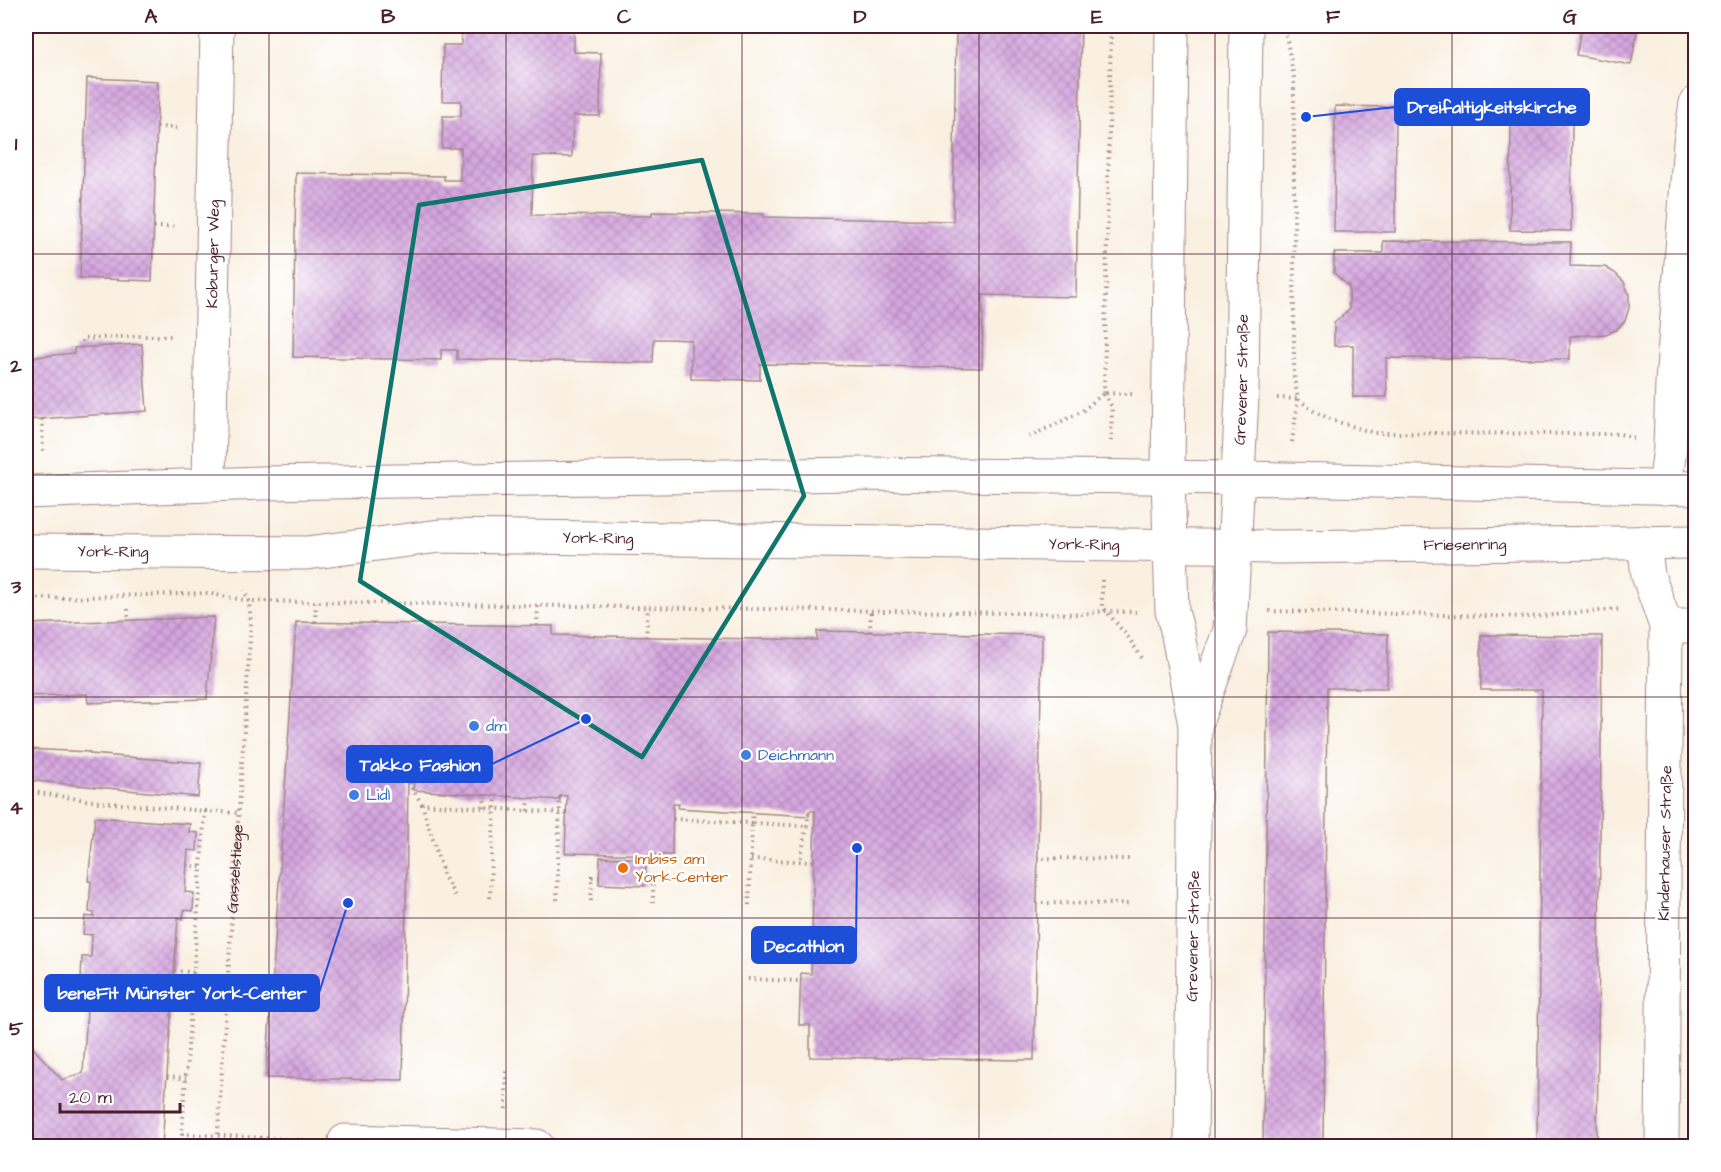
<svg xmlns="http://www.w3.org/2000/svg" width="1721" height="1172" font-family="'Architects Daughter',sans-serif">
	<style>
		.building { fill: url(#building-cross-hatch) }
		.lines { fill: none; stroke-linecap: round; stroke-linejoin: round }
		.minor-casing { stroke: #a28886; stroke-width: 35 }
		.major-casing { stroke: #a28886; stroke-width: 35 }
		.path { stroke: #a28886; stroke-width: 4; stroke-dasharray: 1.5 4.5; stroke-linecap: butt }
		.minor { stroke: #fff; stroke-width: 33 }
		.major { stroke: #fff; stroke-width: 33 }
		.marked { fill: none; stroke: #0f766e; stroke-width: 4.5; stroke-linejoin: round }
		.grid { fill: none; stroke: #4a1f2b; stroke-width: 1.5; stroke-opacity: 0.55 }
		.shop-dot { fill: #3f7fe0; stroke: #fff; stroke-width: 2 }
		.food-dot { fill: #e8710a; stroke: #fff; stroke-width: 2 }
		.labels { text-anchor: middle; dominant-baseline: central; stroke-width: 5; stroke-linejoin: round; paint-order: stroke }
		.street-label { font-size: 16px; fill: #4a1f2b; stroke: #fff }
		.shop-label { font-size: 16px; fill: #366cbe; stroke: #fff; text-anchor: start }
		.food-label { font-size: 16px; fill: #c56008; stroke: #fff; text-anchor: start }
		.leader { fill: none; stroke: #1d4ed8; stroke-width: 2 }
		.callout-dot { fill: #1d4ed8; stroke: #fff; stroke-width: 2 }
		.callout { fill: #1d4ed8; stroke: #1d4ed8; stroke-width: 2 }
		.callout-label { font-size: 18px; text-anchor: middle; font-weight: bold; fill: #fff }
		.neatline { fill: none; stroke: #4a1f2b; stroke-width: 2 }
		.grid-label { font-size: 20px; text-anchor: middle; font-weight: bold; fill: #4a1f2b }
	</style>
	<defs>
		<pattern id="building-cross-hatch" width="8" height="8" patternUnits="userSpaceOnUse" patternTransform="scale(1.5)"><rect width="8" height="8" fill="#d6a7e0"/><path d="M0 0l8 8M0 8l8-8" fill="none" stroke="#b087b6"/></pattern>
	</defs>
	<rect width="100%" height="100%" fill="#fff"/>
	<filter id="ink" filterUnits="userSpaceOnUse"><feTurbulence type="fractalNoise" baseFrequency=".0167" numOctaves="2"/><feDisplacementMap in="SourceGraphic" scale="12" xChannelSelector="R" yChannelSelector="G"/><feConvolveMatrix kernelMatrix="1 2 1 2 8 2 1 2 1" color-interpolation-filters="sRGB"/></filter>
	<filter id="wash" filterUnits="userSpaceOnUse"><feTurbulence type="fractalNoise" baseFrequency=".008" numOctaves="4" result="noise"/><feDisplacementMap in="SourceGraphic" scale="24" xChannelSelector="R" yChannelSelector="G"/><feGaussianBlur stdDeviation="1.35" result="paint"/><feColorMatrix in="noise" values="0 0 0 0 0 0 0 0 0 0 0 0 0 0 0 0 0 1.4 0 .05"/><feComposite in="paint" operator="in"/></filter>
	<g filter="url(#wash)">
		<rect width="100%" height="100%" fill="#f9f0e1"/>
		<g id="blocks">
			<g class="building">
				<polygon points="462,26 574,26 574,52 601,53 600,116 573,116 572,157 533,156 532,215 652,216 652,212 764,214 764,217 953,221 956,26 1081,26 1076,297 983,295 982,368 760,364 760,380 691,379 691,340 667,339 654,339 653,363 457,359 457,350 441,350 441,360 293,357 296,173 444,176 444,180 460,180 461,148 442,148 443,116 461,116 461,101 442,101 443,45 461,45"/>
				<polygon points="1422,26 1477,26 1477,33 1422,32"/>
				<polygon points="1582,26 1638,26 1631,65 1576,55"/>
				<polygon points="87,78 158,81 152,281 80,278"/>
				<polygon points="1335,106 1396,107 1395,232 1334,232"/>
				<polygon points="1511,113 1572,114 1571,231 1510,230"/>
				<polygon points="1383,241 1571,242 1570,266 1605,267 1615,273 1624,282 1629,295 1629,308 1625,321 1616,330 1606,334 1570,336 1570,359 1386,358 1387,397 1353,397 1353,345 1334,346 1334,323 1349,310 1349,287 1334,273 1334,253 1383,253"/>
				<polygon points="142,344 147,411 26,420 26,358 74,353 74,348"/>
				<polygon points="214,617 207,699 88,703 87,694 26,696 26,624"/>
				<polygon points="296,622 553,626 553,635 817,640 817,631 1042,635 1034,1060 810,1057 810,1025 799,1025 801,973 811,974 815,811 809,811 809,816 678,808 679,804 673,804 672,855 565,853 567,796 560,796 560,800 413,790 414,783 408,783 403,1080 266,1078"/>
				<polygon points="1268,632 1388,634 1387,688 1327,688 1323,1146 1263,1146"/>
				<polygon points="1481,635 1602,636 1597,1146 1537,1146 1542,690 1481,690"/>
				<polygon points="26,749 90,752 90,754 201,763 198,797 26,780"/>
				<polygon points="95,817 190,824 189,832 198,833 197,851 188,850 185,892 194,893 193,911 184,910 183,919 178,918 162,1146 26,1146 26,1040 62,1080 83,1073 87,1010 79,1010 80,992 89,992 89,979 81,978 82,957 91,957 92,935 83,934 85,916 94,917 94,913 89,912 91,881 88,881"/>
				<polygon points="600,857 646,859 645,886 599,884"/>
			</g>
		</g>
	</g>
	<g filter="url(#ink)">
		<use href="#blocks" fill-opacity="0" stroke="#a28886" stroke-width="1.5"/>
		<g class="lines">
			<g class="minor-casing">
				<g id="minor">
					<path id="s2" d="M209,484l8,-458"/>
					<polyline points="1665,488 1670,447 1672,383 1690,143 1696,103"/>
					<polyline points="1644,542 1648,575 1666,626 1662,1146"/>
					<polyline points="1666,626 1696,626"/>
					<polyline points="345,1141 537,1146"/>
				</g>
			</g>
			<g class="major-casing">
				<g id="major">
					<polyline points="1172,26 1168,477 1172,611 1177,630 1195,725 1191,1146"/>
					<polyline points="26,492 261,483 860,474 1239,478 1696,488"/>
					<path id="s3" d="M26,551l281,2 133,-17 837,11 419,-5"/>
					<path id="s4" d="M1195,725l35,-95 12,-233 4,-371"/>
				</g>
			</g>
			<g class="path">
				<polyline points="1286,35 1294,78 1294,378 1298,399 1315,412 1335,421 1374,433 1620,434 1634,438"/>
				<polyline points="157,127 179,128"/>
				<polyline points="154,227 176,227"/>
				<polyline points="82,348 82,339 137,336 174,336"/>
				<polyline points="1104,393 1111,26"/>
				<polyline points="1104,394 1112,407 1111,441"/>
				<polyline points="1277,398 1298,399"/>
				<polyline points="42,419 43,454"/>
				<polyline points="1029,437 1081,412 1104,393 1132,394"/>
				<polyline points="1292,442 1298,399"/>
				<polyline points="1102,580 1102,606 1128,637 1142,658"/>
				<polyline points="26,599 206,593 249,601 1083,614 1104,611 1136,612"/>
				<polyline points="128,609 128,620"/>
				<polyline points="1269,611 1530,617 1621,609"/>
				<polyline points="35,612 35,623"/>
				<polyline points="315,622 316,601"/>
				<polyline points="537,626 538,604"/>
				<polyline points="870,632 871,610"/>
				<polyline points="646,637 648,607"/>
				<polyline points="408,783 422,804 566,813"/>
				<polyline points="26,791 99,802 205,811 181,1146"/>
				<polyline points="422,804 444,876 456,898"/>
				<polyline points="484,808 485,795"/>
				<polyline points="205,811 239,813"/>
				<polyline points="528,811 529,798"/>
				<polyline points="673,819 752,823 753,813"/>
				<polyline points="807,826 809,811"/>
				<polyline points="1037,858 1130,859"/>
				<polyline points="751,859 814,862"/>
				<polyline points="187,865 201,867"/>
				<polyline points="646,879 653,879 653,903"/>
				<polyline points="490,898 491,859 496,796"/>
				<polyline points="557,900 560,796"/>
				<polyline points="591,901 592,877 600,877"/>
				<polyline points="1036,903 1130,904"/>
				<polyline points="749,905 752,823 807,826 800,861"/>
				<polyline points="174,971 193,972"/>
				<polyline points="748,979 800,981"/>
				<polyline points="226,1006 270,1009"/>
				<polyline points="167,1077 186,1078"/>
				<polyline points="506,1109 506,1071"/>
				<polyline points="182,1134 308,1140"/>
				<path id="s1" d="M217,1146l34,-523 -2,-22 -5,-11"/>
			</g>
			<use href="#minor" class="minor"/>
			<use href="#major" class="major"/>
		</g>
	</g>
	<path class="marked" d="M702,160l102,336 -162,261 -282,-176 59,-376z"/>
	<path class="grid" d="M269,26v1120M506,26v1120M742,26v1120M979,26v1120M1215,26v1120M1452,26v1120M26,254h1670M26,475h1670M26,697h1670M26,918h1670"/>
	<g class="shop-dot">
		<circle cx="474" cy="726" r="6"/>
		<circle cx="746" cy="755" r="6"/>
		<circle cx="354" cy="795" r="6"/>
	</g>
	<circle class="food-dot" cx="623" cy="868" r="6"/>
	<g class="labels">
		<g class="street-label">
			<text stroke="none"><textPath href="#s2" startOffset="230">Koburger Weg</textPath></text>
			<text stroke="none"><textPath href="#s4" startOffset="352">Grevener Straße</textPath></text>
			<text stroke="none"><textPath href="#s3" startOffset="573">York-Ring</textPath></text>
			<text stroke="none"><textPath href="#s3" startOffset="1059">York-Ring</textPath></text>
			<text stroke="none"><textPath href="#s3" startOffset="1440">Friesenring</textPath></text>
			<text stroke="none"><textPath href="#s3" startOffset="87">York-Ring</textPath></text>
			<text transform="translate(1665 843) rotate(-89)">Kinderhauser Straße</text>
			<text stroke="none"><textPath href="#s1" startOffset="278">Gasselstiege</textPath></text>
			<text transform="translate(1193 936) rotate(-89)">Grevener Straße</text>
		</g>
		<g class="shop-label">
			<text x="486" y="726">dm</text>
			<text x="758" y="755">Deichmann</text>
			<text x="366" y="795">Lidl</text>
		</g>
		<g class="food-label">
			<text x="635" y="859">Imbiss am<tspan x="635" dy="18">York-Center</tspan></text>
		</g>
	</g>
	<path class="leader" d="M1306 117L1395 107M586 719L492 764M857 848L856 945M348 903L319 993"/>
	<g class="callout-dot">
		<circle cx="1306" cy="117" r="6"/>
		<circle cx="586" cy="719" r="6"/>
		<circle cx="857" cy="848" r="6"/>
		<circle cx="348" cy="903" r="6"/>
	</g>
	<g class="callout">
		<rect x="1395" y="89" width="194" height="36" rx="6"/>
		<rect x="347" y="746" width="145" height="36" rx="6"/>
		<rect x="752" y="927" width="104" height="36" rx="6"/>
		<rect x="45" y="975" width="274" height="36" rx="6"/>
	</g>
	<g class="callout-label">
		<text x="1492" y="113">Dreifaltigkeitskirche</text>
		<text x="420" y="771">Takko Fashion</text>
		<text x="804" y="952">Decathlon</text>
		<text x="182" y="999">beneFit Münster York-Center</text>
	</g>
	<rect width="1721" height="1172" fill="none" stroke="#fff" stroke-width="66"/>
	<path d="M60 1103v9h120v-9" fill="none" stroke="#4a1f2b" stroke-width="3"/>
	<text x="69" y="1103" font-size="18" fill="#4a1f2b" stroke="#ffffff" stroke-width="4.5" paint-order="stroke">20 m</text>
	<rect x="33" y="33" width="1655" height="1106" class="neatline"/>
	<g class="grid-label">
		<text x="151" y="23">A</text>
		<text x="388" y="23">B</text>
		<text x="624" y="23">C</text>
		<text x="860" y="23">D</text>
		<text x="1097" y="23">E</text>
		<text x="1333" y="23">F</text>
		<text x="1570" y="23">G</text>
		<text x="16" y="150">1</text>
		<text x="16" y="372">2</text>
		<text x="16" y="593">3</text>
		<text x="16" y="814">4</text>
		<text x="16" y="1035">5</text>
	</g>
</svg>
